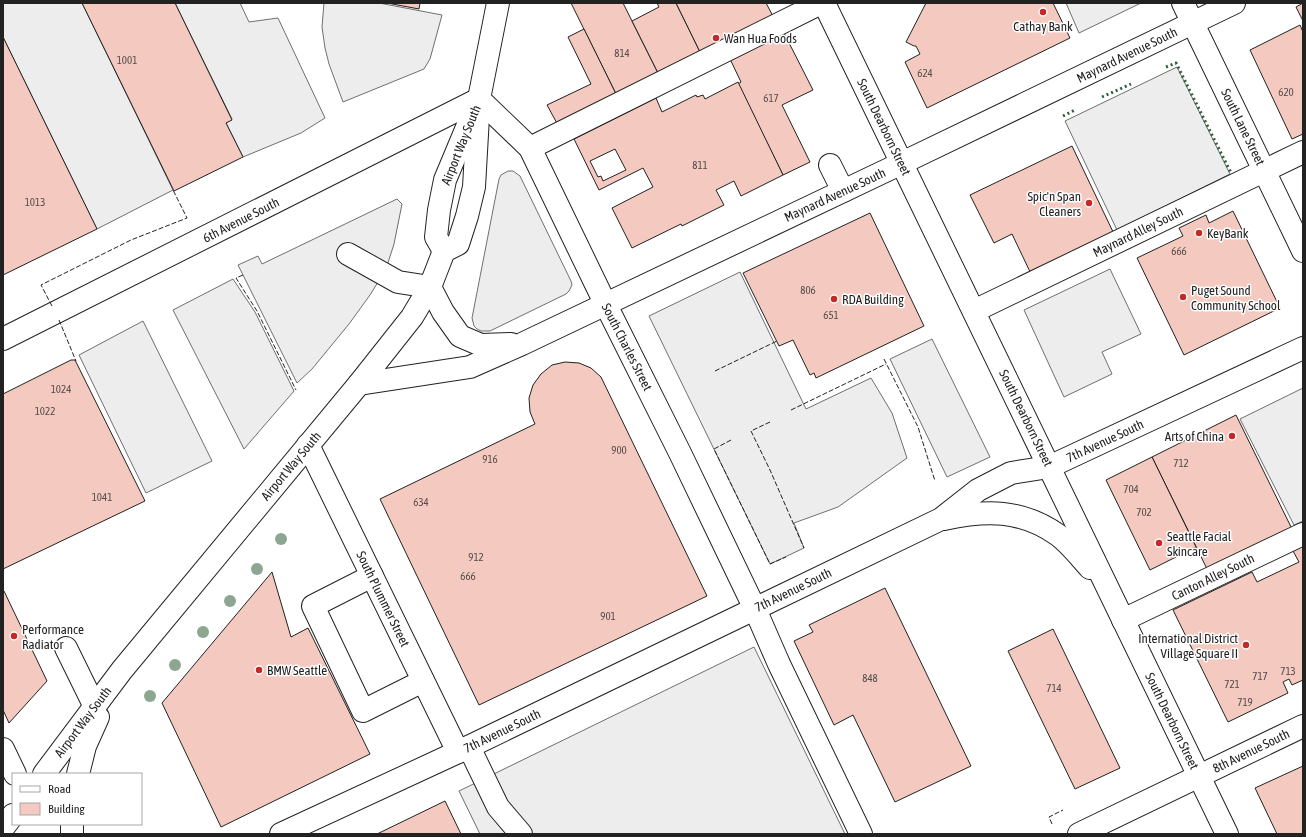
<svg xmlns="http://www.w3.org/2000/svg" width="1306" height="837" font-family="'Asap Condensed',sans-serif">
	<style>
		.parking { fill: #ededed; stroke: #6f6f6f }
		.building { fill: #f3c9c0; stroke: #222; fill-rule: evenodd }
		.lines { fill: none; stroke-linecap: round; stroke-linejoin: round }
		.minor-casing { stroke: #222; stroke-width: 24 }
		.major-casing { stroke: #222; stroke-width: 24 }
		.minor { stroke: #fff; stroke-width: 22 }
		.major { stroke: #fff; stroke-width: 22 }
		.hedge { stroke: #2f5e38; stroke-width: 3; stroke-dasharray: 2 3; stroke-linecap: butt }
		.fence { stroke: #222; stroke-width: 1; stroke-dasharray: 5 2; stroke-linecap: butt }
		.tree { fill: #8da692 }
		.poi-dot { fill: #c62828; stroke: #fff; stroke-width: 1.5 }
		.labels { text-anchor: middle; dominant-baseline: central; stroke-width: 3; stroke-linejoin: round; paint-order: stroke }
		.number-label { font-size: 11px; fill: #564c4a }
		.poi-label { font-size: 13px; fill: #222; stroke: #fff; text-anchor: start }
		.street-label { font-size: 13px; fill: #222; stroke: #fff }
	</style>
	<rect width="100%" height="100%" fill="#fff"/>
	<g class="parking">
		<polygon points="3,3 82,3 173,190 97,229 3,37"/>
		<polygon points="175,3 240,3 249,22 278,18 325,118 301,133 243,157 226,123 232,119"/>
		<polygon points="324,3 379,3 442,15 430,59 424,69 343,102 329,64 325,48 322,27"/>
		<polygon points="1066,3 1141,3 1079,33"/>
		<polygon points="1177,67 1230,174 1117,230 1065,121"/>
		<polygon points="508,171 513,171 520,176 571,281 572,285 569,291 566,294 490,331 481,331 477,329 474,326 472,318 499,179 501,175"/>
		<polygon points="397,199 402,204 394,244 386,269 370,295 349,324 312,369 297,383 238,265 258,256 262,264"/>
		<polygon points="1110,269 1141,334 1102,352 1112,374 1064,397 1024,310"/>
		<polygon points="740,272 806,409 871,378 892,413 907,458 838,507 794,523 804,548 770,564 649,316"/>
		<polygon points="233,279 255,312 294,391 244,449 173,310"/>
		<polygon points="143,321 212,461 146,493 79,355"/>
		<polygon points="932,339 990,457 947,477 890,359"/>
		<polygon points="1303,388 1303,521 1294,525 1240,419"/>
		<polygon points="754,647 845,834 480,834 459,791"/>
	</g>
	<g class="building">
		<polygon points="82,3 175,3 232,120 226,123 243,157 174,191"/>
		<polygon points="387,3 420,3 419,9"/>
		<polygon points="571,3 623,3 660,77 618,98"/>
		<polygon points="657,3 676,3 702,56 660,77 632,21 659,7"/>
		<polygon points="676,3 766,3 775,20 702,56"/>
		<polygon points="926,3 1053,3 1070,38 927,108 905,62 920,54 916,46 914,46 906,42"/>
		<polygon points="1303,3 1303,21 1296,7"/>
		<polygon points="1300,25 1303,32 1303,134 1292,139 1250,50"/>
		<polygon points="584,29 618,98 559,127 547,105 591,84 568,37"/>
		<polygon points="784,33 813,90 782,105 810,162 783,175 738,84 741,82 730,59"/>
		<polygon points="3,37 97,229 3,275"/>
		<path d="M738,82l45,93 -42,21 -7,-15 -18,9 8,15 -42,21 -1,-2 -49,24 -20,-40 41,-21 -10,-19 -44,22 -25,-51 82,-41 6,14 34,-17 1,2 6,-2 2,4zM615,149l11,21 -23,11 -2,-5 -3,1 -8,-16z"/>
		<polygon points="1072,146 1115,236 1032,276 1012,234 994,243 970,195"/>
		<polygon points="1233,211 1280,308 1184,355 1137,258 1183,236 1179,228 1206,215 1209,223"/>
		<polygon points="870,213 924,326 816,378 814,373 810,375 793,340 779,346 743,273"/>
		<polygon points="71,360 75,360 145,501 3,569 3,394"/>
		<polygon points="565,362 579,363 591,368 601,377 707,596 479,705 380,499 535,424 530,412 529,398 533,385 541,374 552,365"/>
		<polygon points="1236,415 1293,531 1209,573 1152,457"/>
		<polygon points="1152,457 1196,547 1150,570 1106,480"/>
		<polygon points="1303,546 1303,680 1292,685 1289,679 1283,682 1288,693 1228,722 1173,610 1252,572 1257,582 1299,562 1293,551"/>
		<polygon points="272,572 291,637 308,628 370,754 221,827 162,703"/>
		<polygon points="885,588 971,766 895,802 853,715 834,725 794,641 813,632 809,625"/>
		<polygon points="3,591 4,591 47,681 9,723 3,710"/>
		<polygon points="1053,629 1120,768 1075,789 1008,651"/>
		<polygon points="1303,766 1303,834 1277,834 1255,788"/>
		<polygon points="445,801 461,834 377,834"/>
	</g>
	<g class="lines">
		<g class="minor-casing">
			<g id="minor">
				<polyline points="1183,3 1303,251"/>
				<polyline points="530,148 821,3"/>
				<polyline points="830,165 843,191"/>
				<polyline points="348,254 398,282 430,287 443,312 460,336 481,345 511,344"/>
				<polyline points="974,311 1303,152"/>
				<polyline points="3,339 479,99 530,148 605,303 680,453 755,609 779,664 861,834"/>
				<polyline points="359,384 470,367 522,344 902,163 1234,3"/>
				<polyline points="308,445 458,752"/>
				<polyline points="1049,467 1303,348"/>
				<polyline points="372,576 313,606 363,711 423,681"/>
				<polyline points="1123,620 1303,534"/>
				<polyline points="66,648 95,707"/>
				<polyline points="469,747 498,807 521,834"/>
				<polyline points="3,749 15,774"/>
				<polyline points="1079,834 1303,726"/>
			</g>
		</g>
		<g class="major-casing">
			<g id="major">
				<polyline points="824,3 1227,834"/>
				<polyline points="444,251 436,237 439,210 445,180 473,113"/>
				<path d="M944,519c42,-9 77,-10 114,16 12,9 22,22 32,33"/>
				<polyline points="44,774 122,670 359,384 412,317 430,287 444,251 458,244 467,216 474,187 479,99 498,3"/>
				<polyline points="78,774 85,746 98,717"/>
				<polyline points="72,824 72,834"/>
				<polyline points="3,828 13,815"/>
				<polyline points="281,834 458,752 941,519 978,490 1011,473 1049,467"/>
			</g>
		</g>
		<use href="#minor" class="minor"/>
		<use href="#major" class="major"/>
		<g class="hedge">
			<polyline points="1166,67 1176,63 1231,173"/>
			<polyline points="1102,97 1131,84"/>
			<polyline points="1063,116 1075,110"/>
		</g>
		<g class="fence">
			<polyline points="243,275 236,278 257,311 296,390"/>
			<polyline points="52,306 41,285 131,240 187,218 173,190"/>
			<polyline points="59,320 76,361"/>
			<polyline points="884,359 918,427 935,481"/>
			<polyline points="715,371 777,341"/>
			<polyline points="791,410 886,364"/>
			<polyline points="770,422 751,431 770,470 804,548"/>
			<polyline points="731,440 714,449 770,564 786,557"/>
			<polyline points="1052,824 1049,817 1063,810"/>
		</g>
	</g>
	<g class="tree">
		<circle cx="281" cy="539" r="6"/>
		<circle cx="257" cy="569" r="6"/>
		<circle cx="230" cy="601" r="6"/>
		<circle cx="203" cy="632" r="6"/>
		<circle cx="175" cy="665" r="6"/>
		<circle cx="150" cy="696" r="6"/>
	</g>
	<g class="poi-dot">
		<circle cx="1043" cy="12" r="4"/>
		<circle cx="716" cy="38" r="4"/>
		<circle cx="1089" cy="203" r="4"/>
		<circle cx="1199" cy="233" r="4"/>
		<circle cx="1183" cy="297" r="4"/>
		<circle cx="834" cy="299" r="4"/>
		<circle cx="1232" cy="436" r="4"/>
		<circle cx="1159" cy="543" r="4"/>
		<circle cx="14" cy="636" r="4"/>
		<circle cx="1246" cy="645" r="4"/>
		<circle cx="259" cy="670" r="4"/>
	</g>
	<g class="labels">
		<g class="number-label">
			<text x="622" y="53">814</text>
			<text x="127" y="60">1001</text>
			<text x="925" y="73">624</text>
			<text x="1286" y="92">620</text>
			<text x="771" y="98">617</text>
			<text x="700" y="165">811</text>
			<text x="35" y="202">1013</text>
			<text x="1179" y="251">666</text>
			<text x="808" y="290">806</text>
			<text x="831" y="315">651</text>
			<text x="61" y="389">1024</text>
			<text x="45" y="411">1022</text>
			<text x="619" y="450">900</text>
			<text x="490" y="459">916</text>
			<text x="1181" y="463">712</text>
			<text x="1131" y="489">704</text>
			<text x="102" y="497">1041</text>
			<text x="421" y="502">634</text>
			<text x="1144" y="512">702</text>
			<text x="476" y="557">912</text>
			<text x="468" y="576">666</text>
			<text x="608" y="616">901</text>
			<text x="1288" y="671">713</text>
			<text x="1260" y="676">717</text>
			<text x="870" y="678">848</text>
			<text x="1232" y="684">721</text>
			<text x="1054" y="688">714</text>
			<text x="1245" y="702">719</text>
		</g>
		<g class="poi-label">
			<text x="1043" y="26" text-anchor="middle">Cathay Bank</text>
			<text x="724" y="38">Wan Hua Foods</text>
			<text x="1081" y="196" text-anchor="end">Spic'n Span<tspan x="1081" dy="15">Cleaners</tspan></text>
			<text x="1207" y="233">KeyBank</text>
			<text x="1191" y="290">Puget Sound<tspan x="1191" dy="15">Community School</tspan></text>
			<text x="842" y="299">RDA Building</text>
			<text x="1224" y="436" text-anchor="end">Arts of China</text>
			<text x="1167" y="536">Seattle Facial<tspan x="1167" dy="15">Skincare</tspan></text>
			<text x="22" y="629">Performance<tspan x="22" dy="15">Radiator</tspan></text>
			<text x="1238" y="638" text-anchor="end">International District<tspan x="1238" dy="15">Village Square II</tspan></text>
			<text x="267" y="670">BMW Seattle</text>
		</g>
		<g class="street-label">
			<text transform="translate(1127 55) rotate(-26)">Maynard Avenue South</text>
			<text transform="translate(884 127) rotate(64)">South Dearborn Street</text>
			<text transform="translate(1243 127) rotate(64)">South Lane Street</text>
			<text transform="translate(461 145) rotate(-68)">Airport Way South</text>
			<text transform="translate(835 195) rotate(-25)">Maynard Avenue South</text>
			<text transform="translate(241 220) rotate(-27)">6th Avenue South</text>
			<text transform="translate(1138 232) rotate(-26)">Maynard Alley South</text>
			<text transform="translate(627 347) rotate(63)">South Charles Street</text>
			<text transform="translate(1026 418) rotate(64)">South Dearborn Street</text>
			<text transform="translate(1105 441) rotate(-25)">7th Avenue South</text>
			<text transform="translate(291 466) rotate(-50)">Airport Way South</text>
			<text transform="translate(1213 577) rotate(-26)">Canton Alley South</text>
			<text transform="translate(793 590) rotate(-26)">7th Avenue South</text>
			<text transform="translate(383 599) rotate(64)">South Plummer Street</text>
			<text transform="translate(1172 721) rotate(64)">South Dearborn Street</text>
			<text transform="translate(83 722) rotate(-53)">Airport Way South</text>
			<text transform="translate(502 731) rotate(-26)">7th Avenue South</text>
			<text transform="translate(1251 751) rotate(-26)">8th Avenue South</text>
		</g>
	</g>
	<rect width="1306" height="837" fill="none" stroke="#222222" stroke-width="8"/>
	<rect x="12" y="773" width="130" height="52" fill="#ffffff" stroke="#a7a7a7"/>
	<rect x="20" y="786" width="20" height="6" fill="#ffffff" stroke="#a7a7a7"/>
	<text x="48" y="793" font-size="12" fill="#222222">Road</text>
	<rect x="20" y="803" width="20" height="12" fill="#f3c9c0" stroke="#a7a7a7"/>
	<text x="48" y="813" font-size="12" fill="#222222">Building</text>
</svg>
